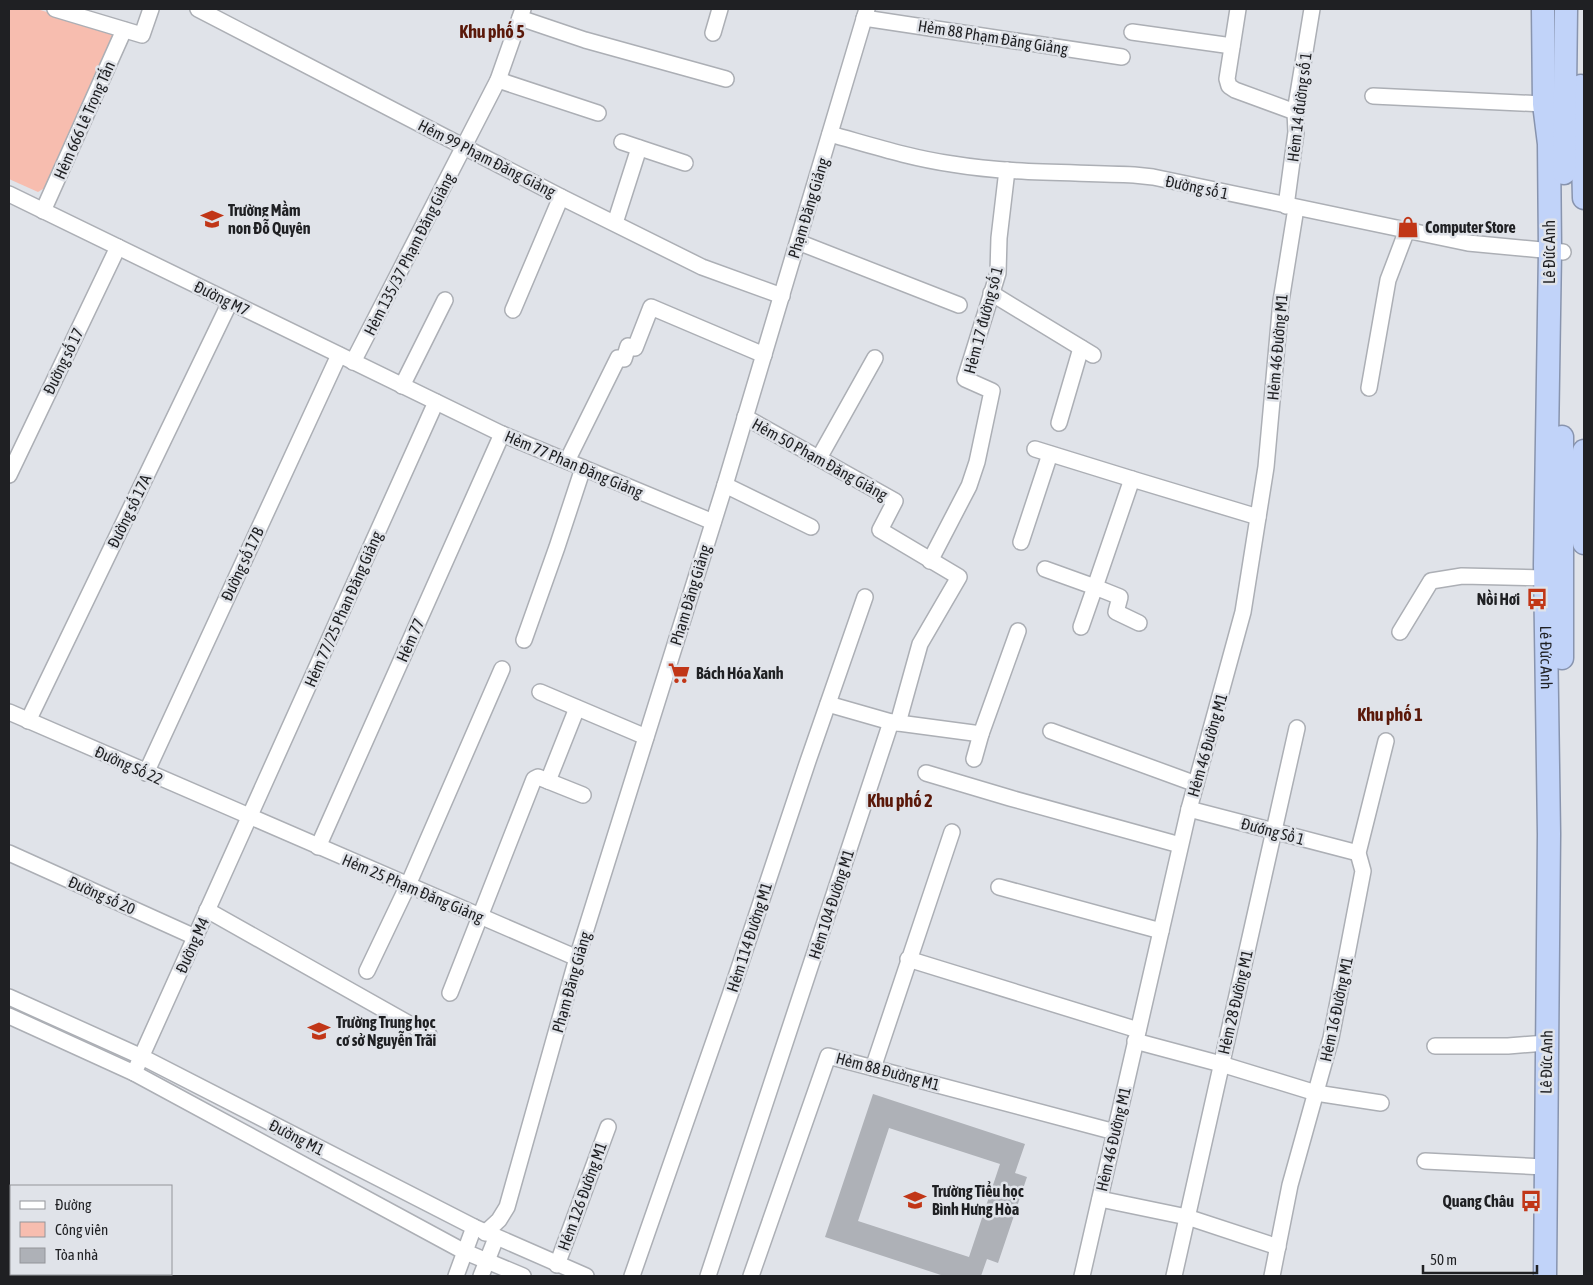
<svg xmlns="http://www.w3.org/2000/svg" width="1593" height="1285" font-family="'Asap Condensed',sans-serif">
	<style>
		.green { fill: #f7bdaf }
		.building { fill: #aeb1b7; fill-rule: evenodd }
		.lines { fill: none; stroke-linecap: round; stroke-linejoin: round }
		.minor-casing { stroke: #acafb5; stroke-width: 18 }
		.highway-casing { stroke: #8894ae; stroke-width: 25 }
		.minor { stroke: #fff; stroke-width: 15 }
		.highway { stroke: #c1d3f9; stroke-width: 22 }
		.labels { text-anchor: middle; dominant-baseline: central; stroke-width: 5; stroke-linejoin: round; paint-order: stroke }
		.street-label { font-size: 16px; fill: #1f2023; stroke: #e0e3e9 }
		.poi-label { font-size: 16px; font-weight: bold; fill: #1f2023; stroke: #e0e3e9; text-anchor: start }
		.neighbourhood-label { font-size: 18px; font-weight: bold; fill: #5a1809; stroke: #e0e3e9 }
	</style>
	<rect width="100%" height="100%" fill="#e0e3e9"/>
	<polygon class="green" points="9,9 37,9 115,33 46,187 38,192 9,179"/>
	<path class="building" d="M873,1094l152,50 -10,29 12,4 -29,86 -11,-4 -6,17h-37l-119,-39zM889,1128l111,36 -31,93 -111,-36z"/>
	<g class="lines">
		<g class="minor-casing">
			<g id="minor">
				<polyline points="55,9 142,35 151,9"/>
				<polyline points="198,9 561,197 702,267 782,296"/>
				<polyline points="1238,9 1227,79 1229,86 1235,90 1295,112"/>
				<polyline points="520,18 585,40 726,79"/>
				<polyline points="864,18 1122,57"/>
				<polyline points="1132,32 1232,46"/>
				<polyline points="713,33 720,9"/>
				<polyline points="498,80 598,113"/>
				<polyline points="1373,96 1544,104"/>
				<path d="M830,134c40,11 80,24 122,30 60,10 122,8 182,11l19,2 315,66 95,9"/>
				<polyline points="622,142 685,163"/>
				<polyline points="9,194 502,434 713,522"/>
				<polyline points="1286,206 1296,132 1295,112 1312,9"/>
				<polyline points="43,211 124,30"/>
				<polyline points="615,223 639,148"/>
				<polyline points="798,242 959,305"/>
				<polyline points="991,293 1093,355"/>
				<polyline points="513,310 561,197"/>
				<polyline points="353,362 498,80 523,9"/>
				<polyline points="402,386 445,300"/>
				<polyline points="1369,388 1388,280 1407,230"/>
				<polyline points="745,417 895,501 880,530 959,577 920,644 898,723"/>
				<polyline points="1059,423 1081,348"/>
				<polyline points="1035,449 1132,479"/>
				<polyline points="819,458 875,358"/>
				<polyline points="567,461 618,358 624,359 628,346 635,348 651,307 764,355"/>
				<polyline points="9,475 118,247"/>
				<polyline points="725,485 811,527"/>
				<polyline points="1021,542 1050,454"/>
				<polyline points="930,561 969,486 977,462 992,391 965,379 998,273 999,238 1007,170"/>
				<polyline points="1045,569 1095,587 1132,479 1258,517"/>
				<polyline points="1081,627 1095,587 1120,597 1116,612 1139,623"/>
				<polyline points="1400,632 1431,581 1462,576 1545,578"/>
				<polyline points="524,640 557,547 583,468"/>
				<polyline points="540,692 646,737"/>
				<polyline points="828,704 891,722"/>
				<polyline points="9,712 577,958"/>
				<polyline points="28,721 230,302"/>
				<polyline points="1051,731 1196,784"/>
				<polyline points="974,759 981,734"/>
				<polyline points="146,773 339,355"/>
				<polyline points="926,773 1010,798 1180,845"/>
				<polyline points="548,781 577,708"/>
				<polyline points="1189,809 1358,853"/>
				<polyline points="318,847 502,434"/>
				<polyline points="9,853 195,937"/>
				<polyline points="999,887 1161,931"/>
				<polyline points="207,910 429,1035"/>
				<polyline points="908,959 1138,1030"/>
				<polyline points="367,971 408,885 502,669"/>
				<polyline points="450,993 534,779 538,777 583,795"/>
				<polyline points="9,997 142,1057 474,1227 586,1276"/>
				<polyline points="9,1016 134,1073 463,1251 523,1276"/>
				<polyline points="1135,1041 1221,1064 1316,1093 1381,1103"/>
				<polyline points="1435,1046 1508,1046 1546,1043"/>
				<polyline points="873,1068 952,832"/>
				<polyline points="134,1073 436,402"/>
				<polyline points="1425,1161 1545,1167"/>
				<polyline points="1100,1199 1187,1217 1278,1247"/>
				<polyline points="485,1233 499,1220 507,1207 577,958 725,485 867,9"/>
				<polyline points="557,1265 608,1127"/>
				<polyline points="456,1276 474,1227"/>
				<polyline points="481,1276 496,1238"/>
				<polyline points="632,1276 730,995 808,761 865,597"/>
				<polyline points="708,1276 891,722 981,734 1018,631"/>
				<polyline points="751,1276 828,1056 1115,1132"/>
				<polyline points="1082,1276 1189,809 1243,612 1266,467 1281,301 1296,208"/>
				<polyline points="1174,1276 1297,728"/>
				<polyline points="1272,1276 1290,1185 1331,1038 1363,871 1358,853 1386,741"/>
			</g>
		</g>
		<g class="highway-casing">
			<g id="highway">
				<path id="s1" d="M1543,9l1,95 5,40 1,107 -5,314 4,269 -4,442"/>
				<polyline points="1581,86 1584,198"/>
				<polyline points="1564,173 1566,9"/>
				<polyline points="1584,451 1584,543"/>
				<polyline points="1562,658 1562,437"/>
			</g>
		</g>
		<use href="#minor" class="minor"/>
		<use href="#highway" class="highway"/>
	</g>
	<defs>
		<g id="school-bare" transform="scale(1.725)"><path d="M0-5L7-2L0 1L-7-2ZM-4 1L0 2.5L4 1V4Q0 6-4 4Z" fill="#c13617" stroke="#e0e3e9" stroke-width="2.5" paint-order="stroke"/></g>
		<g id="shop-bare" transform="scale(1.725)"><path d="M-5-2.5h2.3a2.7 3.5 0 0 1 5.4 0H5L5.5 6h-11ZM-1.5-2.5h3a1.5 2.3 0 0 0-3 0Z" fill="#c13617" stroke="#e0e3e9" stroke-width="2.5" paint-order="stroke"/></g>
		<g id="bus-bare" transform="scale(1.725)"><path d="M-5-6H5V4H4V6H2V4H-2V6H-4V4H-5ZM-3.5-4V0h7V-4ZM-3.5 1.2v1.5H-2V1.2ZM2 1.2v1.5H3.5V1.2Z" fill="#c13617" stroke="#e0e3e9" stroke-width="2.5" paint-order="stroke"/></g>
		<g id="supermarket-bare" transform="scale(1.725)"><path d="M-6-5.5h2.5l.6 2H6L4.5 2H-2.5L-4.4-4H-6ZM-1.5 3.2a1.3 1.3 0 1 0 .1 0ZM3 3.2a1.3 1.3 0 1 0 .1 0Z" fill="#c13617" stroke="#e0e3e9" stroke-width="2.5" paint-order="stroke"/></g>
	</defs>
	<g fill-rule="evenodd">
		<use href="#school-bare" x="212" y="219"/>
		<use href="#shop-bare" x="1408" y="227"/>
		<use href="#bus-bare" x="1537" y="599"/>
		<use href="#supermarket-bare" x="679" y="673"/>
		<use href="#school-bare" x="319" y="1031"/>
		<use href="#school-bare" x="915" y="1200"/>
		<use href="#bus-bare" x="1531" y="1201"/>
	</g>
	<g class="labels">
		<g class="street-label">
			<text transform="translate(993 37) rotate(9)">Hẻm 88 Phạm Đăng Giảng</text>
			<text transform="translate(1299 107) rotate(-83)">Hẻm 14 đường số 1</text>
			<text transform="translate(84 120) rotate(-66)">Hẻm 666 Lê Trọng Tấn</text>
			<text transform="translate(487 158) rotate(27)">Hẻm 99 Phạm Đăng Giảng</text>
			<text transform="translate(1197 187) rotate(12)">Đường số 1</text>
			<text transform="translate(808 208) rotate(-73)">Phạm Đăng Giảng</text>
			<text transform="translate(1549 252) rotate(-90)">Lê Đức Anh</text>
			<text transform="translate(409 254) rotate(-63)">Hẻm 135/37 Phạm Đăng Giảng</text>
			<text transform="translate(222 298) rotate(26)">Đường M7</text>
			<text transform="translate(983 320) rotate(-75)">Hẻm 17 đường số 1</text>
			<text transform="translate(1277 347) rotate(-85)">Hẻm 46 Đường M1</text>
			<text transform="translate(63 361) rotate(-64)">Đường số 17</text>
			<text transform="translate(820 459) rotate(29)">Hẻm 50 Phạm Đăng Giảng</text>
			<text transform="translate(574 464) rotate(23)">Hẻm 77 Phan Đăng Giảng</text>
			<text transform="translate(129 511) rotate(-64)">Đường số 17A</text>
			<text transform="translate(242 564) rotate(-65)">Đường số 17B</text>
			<text transform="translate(690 595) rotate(-73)">Phạm Đăng Giảng</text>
			<text transform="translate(343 609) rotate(-66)">Hẻm 77/25 Phan Đăng Giảng</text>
			<text transform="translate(410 640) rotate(-66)">Hẻm 77</text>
			<text stroke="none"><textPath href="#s1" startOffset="649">Lê Đức Anh</textPath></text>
			<text transform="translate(1207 745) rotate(-74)">Hẻm 46 Đường M1</text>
			<text transform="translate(129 765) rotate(24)">Đường Số 22</text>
			<text transform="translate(1273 831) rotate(15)">Đướng Sồ 1</text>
			<text transform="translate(413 888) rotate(23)">Hẻm 25 Phạm Đăng Giảng</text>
			<text transform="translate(102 895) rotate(24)">Đường số 20</text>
			<text transform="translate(831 904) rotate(-72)">Hẻm 104 Đường M1</text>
			<text transform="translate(749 937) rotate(-72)">Hẻm 114 Đường M1</text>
			<text transform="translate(192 945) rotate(-66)">Đường M4</text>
			<text transform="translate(571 982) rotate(-74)">Phạm Đăng Giảng</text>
			<text transform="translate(1235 1002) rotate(-77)">Hẻm 28 Đường M1</text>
			<text transform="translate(1336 1009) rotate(-78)">Hẻm 16 Đường M1</text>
			<text transform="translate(1546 1062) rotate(-89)">Lê Đức Anh</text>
			<text transform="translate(888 1071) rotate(15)">Hẻm 88 Đường M1</text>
			<text transform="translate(297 1137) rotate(27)">Đường M1</text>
			<text transform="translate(1113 1139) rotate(-77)">Hẻm 46 Đường M1</text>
			<text transform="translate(582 1196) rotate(-70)">Hẻm 126 Đường M1</text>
		</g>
		<g class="poi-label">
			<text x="228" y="210">Trường Mầm<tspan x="228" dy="18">non Đỗ Quyên</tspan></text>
			<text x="1425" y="227">Computer Store</text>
			<text x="1520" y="599" text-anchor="end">Nồi Hơi</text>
			<text x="696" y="673">Bách Hóa Xanh</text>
			<text x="336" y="1022">Trường Trung học<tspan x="336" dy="18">cơ sở Nguyễn Trãi</tspan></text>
			<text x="932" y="1191">Trường Tiểu học<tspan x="932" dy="18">Bình Hưng Hòa</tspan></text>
			<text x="1514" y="1201" text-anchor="end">Quang Châu</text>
		</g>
		<g class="neighbourhood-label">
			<text x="492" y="31">Khu phố 5</text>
			<text x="1390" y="714">Khu phố 1</text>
			<text x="900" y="800">Khu phố 2</text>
		</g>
	</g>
	<rect width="1593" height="1285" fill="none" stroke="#1f2023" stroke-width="20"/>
	<rect x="10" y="1185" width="162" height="90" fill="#e0e3e9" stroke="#93959a"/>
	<rect x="20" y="1201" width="25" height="8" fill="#ffffff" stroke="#93959a"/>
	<text x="55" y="1210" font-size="15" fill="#1f2023">Đường</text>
	<rect x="20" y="1222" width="25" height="15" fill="#f7bdaf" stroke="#93959a"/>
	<text x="55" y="1235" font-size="15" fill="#1f2023">Công viên</text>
	<rect x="20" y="1248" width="25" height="15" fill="#aeb1b7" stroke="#93959a"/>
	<text x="55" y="1260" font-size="15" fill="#1f2023">Tòa nhà</text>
	<path d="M1423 1265v8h114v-8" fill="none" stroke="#1f2023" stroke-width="2.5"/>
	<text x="1430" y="1265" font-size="15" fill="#1f2023" stroke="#e0e3e9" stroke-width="4" paint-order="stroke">50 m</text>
</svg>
